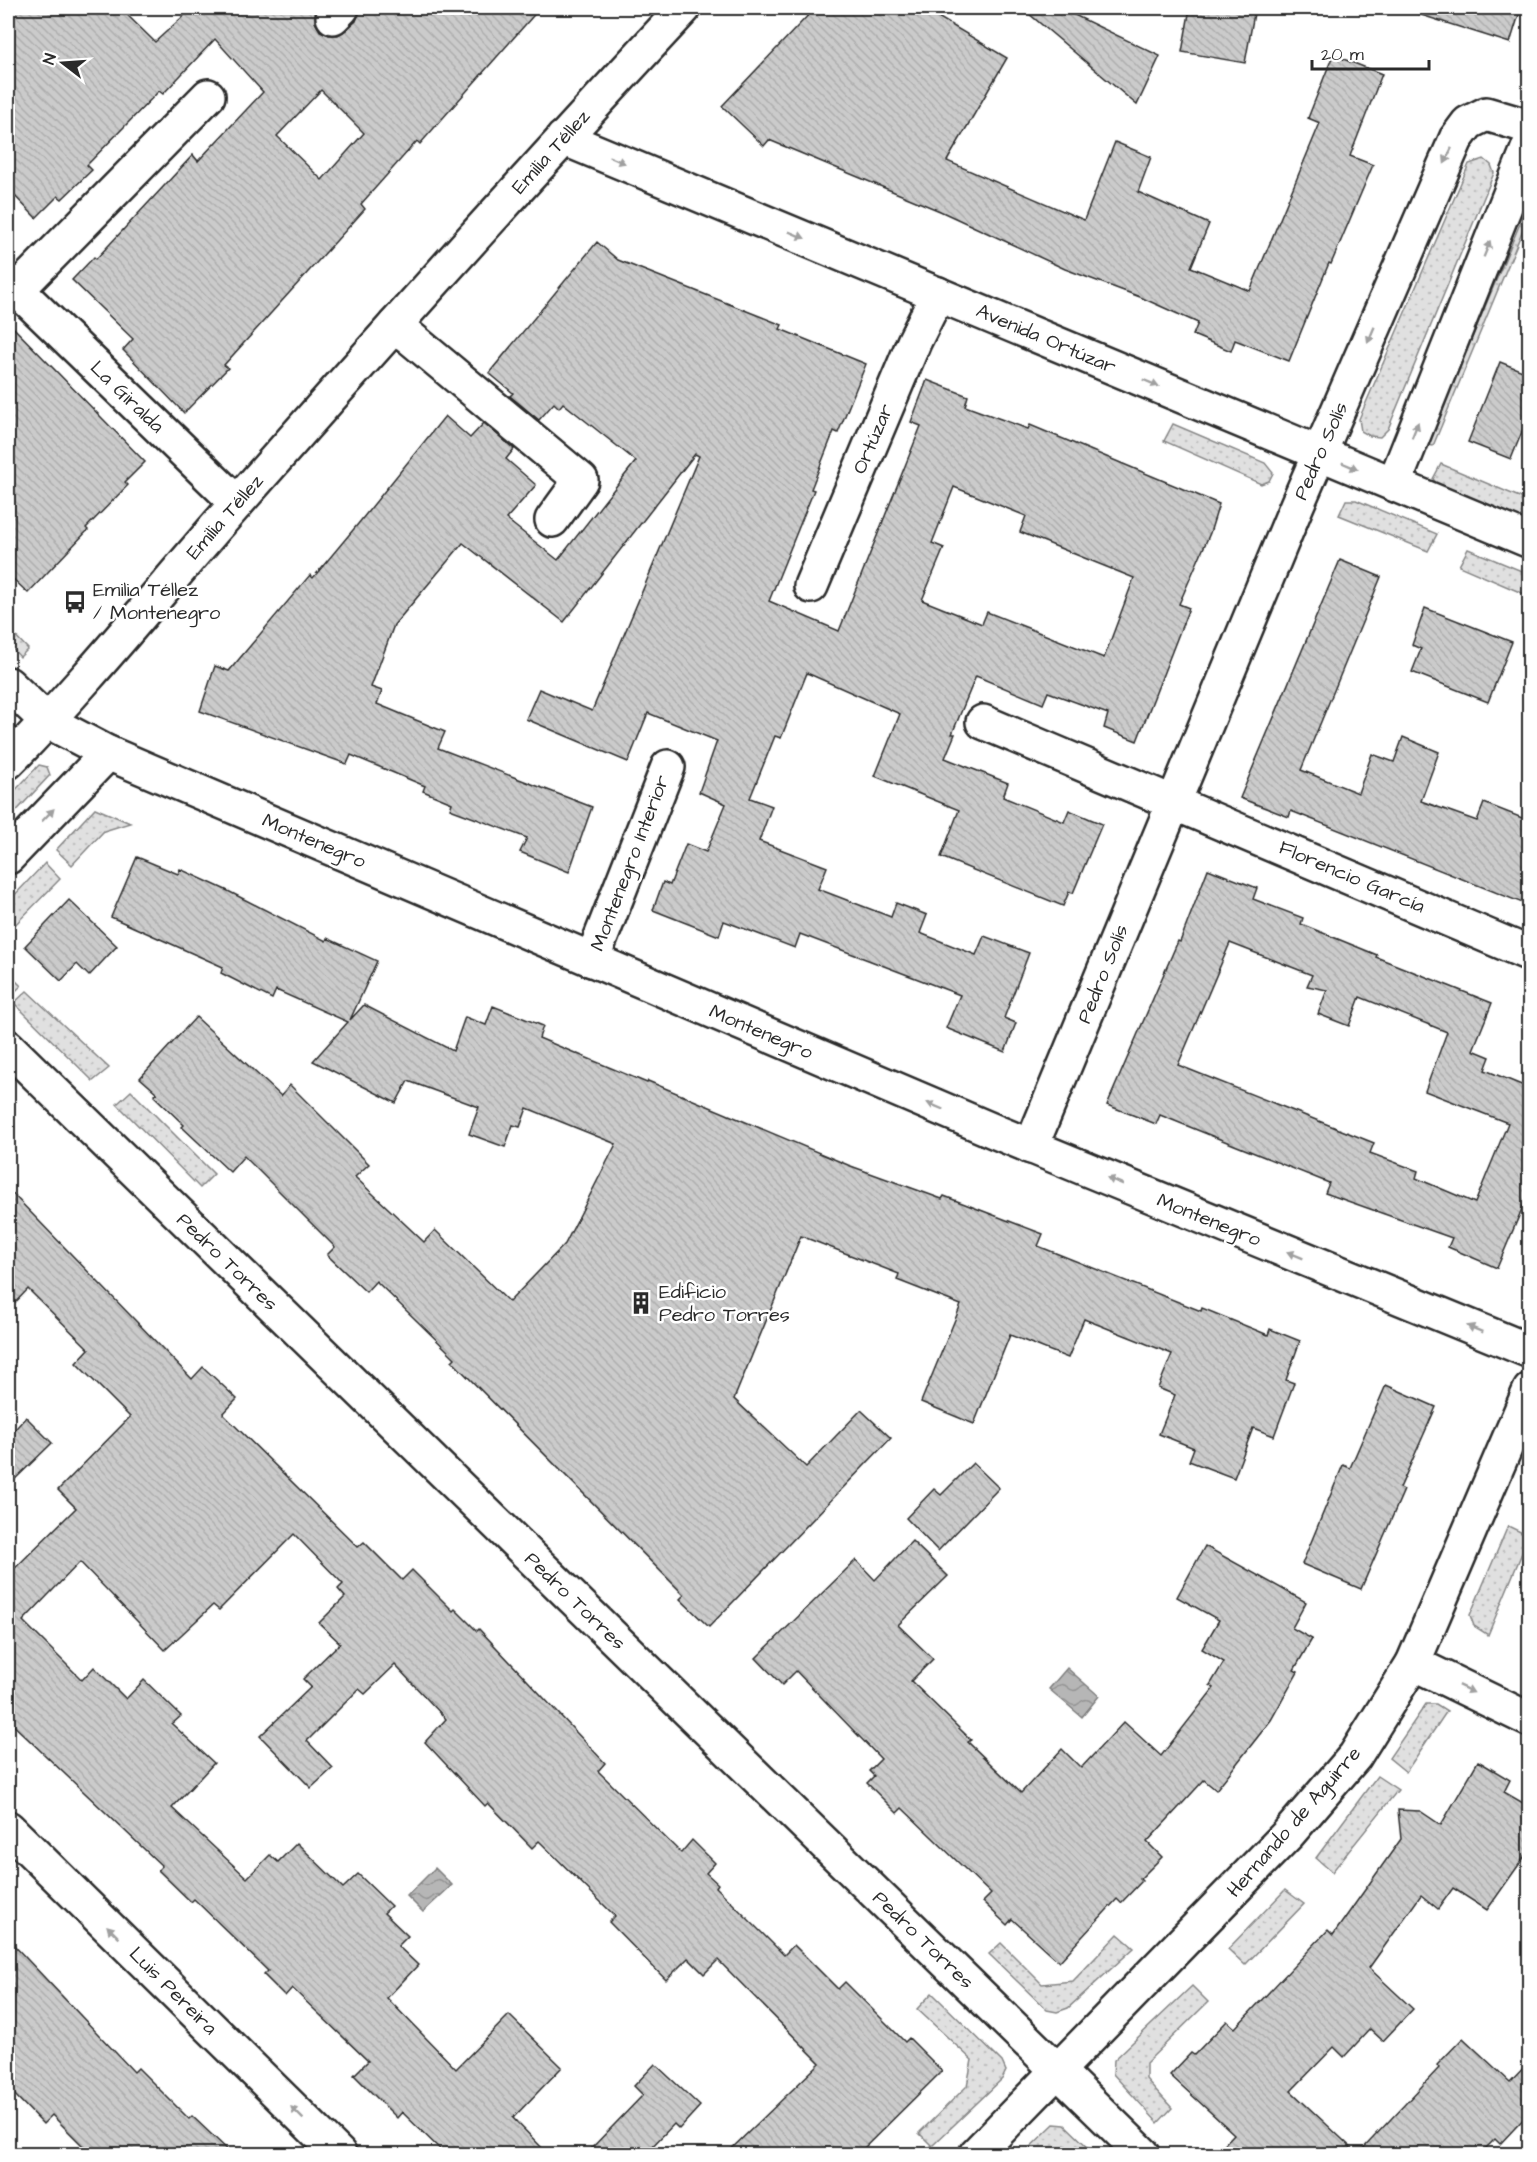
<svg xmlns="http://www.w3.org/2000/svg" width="1537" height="2162" font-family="'Architects Daughter',sans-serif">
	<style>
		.grass { fill: url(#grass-dots); stroke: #868686; stroke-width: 1.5 }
		.water { fill: url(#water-waves); stroke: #7e7e7e; stroke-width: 1.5 }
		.building { fill: url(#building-back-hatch); stroke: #2b2b2b; stroke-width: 1.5; fill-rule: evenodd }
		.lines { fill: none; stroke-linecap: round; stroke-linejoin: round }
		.minor-casing { stroke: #2b2b2b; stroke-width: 38 }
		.minor { stroke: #fff; stroke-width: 33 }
		.oneway { fill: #a0a0a0 }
		.labels { text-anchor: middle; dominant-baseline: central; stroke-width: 5; stroke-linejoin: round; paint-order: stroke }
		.street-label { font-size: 20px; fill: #2b2b2b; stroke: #fff }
		.poi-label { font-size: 20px; fill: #2b2b2b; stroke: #fff; text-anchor: start }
	</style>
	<defs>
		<pattern id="grass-dots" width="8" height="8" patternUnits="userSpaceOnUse" patternTransform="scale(1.5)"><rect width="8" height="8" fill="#e0e0e0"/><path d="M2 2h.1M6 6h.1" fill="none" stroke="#c0c0c0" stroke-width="1.8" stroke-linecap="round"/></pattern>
		<pattern id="water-waves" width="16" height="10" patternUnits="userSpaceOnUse" patternTransform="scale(1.5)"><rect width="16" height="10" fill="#b6b6b6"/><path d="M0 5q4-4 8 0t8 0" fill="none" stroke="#949494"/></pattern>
		<pattern id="building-back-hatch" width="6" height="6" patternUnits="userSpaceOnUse" patternTransform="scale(1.5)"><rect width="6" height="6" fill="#cbcbcb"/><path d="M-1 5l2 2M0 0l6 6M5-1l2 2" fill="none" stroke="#aeaeae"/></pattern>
	</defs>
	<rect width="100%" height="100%" fill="#fff"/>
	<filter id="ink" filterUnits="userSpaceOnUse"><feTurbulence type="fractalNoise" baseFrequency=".0167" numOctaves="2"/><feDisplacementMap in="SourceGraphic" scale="12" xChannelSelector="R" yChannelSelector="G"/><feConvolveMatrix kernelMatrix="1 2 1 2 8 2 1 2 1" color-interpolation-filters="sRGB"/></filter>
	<g filter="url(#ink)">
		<g class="grass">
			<polygon points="1484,159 1491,165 1494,173 1388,429 1380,437 1370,436 1361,431 1359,419 1469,164"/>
			<polygon points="1529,202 1529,215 1433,446 1427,445"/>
			<polygon points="1173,424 1265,463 1273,473 1269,481 1261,484 1164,441"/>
			<polygon points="1441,464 1529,501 1529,524 1439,486 1433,479"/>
			<polygon points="1346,500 1356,500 1437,534 1428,551 1339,515"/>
			<polygon points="1468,549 1529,574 1529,596 1459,566"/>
			<polygon points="8,628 28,649 20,657 8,644"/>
			<polygon points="39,765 47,767 50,775 8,820 8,798"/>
			<polygon points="95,808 130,823 104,831 72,865 56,850"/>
			<polygon points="45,863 60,879 8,932 8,902"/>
			<polygon points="8,973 21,986 8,998"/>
			<polygon points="27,991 109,1068 93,1081 14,1003"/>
			<polygon points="131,1091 214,1174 200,1188 117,1104"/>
			<polygon points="1508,1526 1529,1536 1488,1635 1474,1626 1470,1615"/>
			<polygon points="1426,1704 1436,1704 1447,1711 1406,1772 1389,1758"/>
			<polygon points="1377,1776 1398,1790 1332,1872 1316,1858"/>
			<polygon points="1285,1890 1304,1904 1245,1965 1228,1949"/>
			<polygon points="1118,1934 1134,1948 1068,2008 1057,2012 1047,2010 989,1954 1001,1943 1042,1984 1073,1981"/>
			<polygon points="1192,1986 1208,2002 1146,2063 1146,2079 1172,2108 1158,2123 1113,2074 1114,2060"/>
			<polygon points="932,1993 1002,2062 1006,2071 1002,2079 932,2146 919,2133 967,2086 972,2060 917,2009"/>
			<polygon points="1054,2124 1065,2125 1095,2154 1023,2154"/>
		</g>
		<g class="water">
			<polygon points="1067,1668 1099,1696 1082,1717 1049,1689"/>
			<polygon points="435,1868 452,1885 423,1912 407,1896"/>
		</g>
		<g class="building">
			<path d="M8,8h112l35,34 34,-31 -3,-3h131l-2,14 5,9 9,4h9l8,-5 10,-9 4,-13h180l-120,136 -3,-3 -56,63 4,5 -141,156 4,3 -44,45 -61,-63 10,-11 -61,-59 22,-23 2,2 97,-104 5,6 65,-69 -48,-53 -52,55 -4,-3 -72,74 5,5 -30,29 -4,-3 -22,22 -28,-29zM321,90l43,43 -42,47 -45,-44z"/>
			<polygon points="815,8 923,8 1007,58 947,161 1084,220 1115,142 1151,157 1138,192 1209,224 1191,267 1250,291 1320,123 1308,118 1333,55 1382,74 1350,156 1373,165 1331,264 1329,263 1289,361 1235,340 1231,351 1193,335 1198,323 1140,297 1065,269 940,211 769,140 764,146 722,106"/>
			<polygon points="1022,8 1060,8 1160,56 1137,105"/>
			<polygon points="1190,8 1255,8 1245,63 1182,52"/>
			<polygon points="1419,8 1521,8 1510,43 1418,14"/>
			<path d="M597,242l21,18 164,65 -2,4 86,35 -28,69 -4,-2 -23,58 3,1 -45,111 70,30 82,-205 -10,-4 16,-42 41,16 -3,10 63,23 2,-4 189,79 -9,29 -31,71 10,4 -52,133 -33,-13 4,-14 -60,-22 -5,12 -67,-28 -24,58h3l-10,24 63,25 -5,14 61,25 5,-12 33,14 -29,69 -4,-1 -6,14 -122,-49 18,-47 -84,-34 25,-62 -93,-41 -26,65 -6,-2 -25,62 22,8 -13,35 68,26 -9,22 73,28 5,-14 31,12 -7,18 56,22 8,-19 45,17 -25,65 12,5 -11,29 -59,-24 14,-33 -160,-61 -5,14 -71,-27 -5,15 -66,-26 10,-28 7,3 16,-41 20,8 20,-48 -27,-12 18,-51 -69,-28 -20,49 -102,-43 13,-30 53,22 107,-255 -4,-2 -131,168 -101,-79 -69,82 -23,62 11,4 -5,13 68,28 -7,16 154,59 -23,65 -49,-20 7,-14 -77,-29 2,-6 -29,-12 2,-5 -74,-31 -4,9 -147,-53 15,-45 14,5 81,-96 3,3 45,-54 87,-108 25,22 14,-15 30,26 -8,10 30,26 -30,34 52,41 78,-99 -73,-58 -4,5 -5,-5 -15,17 -29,-24 3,-3 -24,-20zM954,487l72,29 -6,16 114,46 -30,80 -117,-46 -5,12 -60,-24 22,-52 -12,-5z"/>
			<polygon points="8,322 145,462 125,482 128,485 86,528 88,530 28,593 8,574"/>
			<polygon points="1500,362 1530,374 1530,412 1511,459 1468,442"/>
			<polygon points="1340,560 1381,577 1301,770 1358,793 1372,754 1394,762 1403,737 1439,752 1421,801 1477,821 1484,803 1530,821 1530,906 1291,811 1289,817 1240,798"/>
			<polygon points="1425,608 1512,642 1488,702 1412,672 1421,649 1412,645"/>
			<polygon points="137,857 178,874 180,869 226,890 326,941 327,938 377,961 350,1020 364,1005 453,1051 465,1017 486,1025 493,1006 543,1026 539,1038 647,1083 648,1081 848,1165 942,1199 944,1196 1043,1234 1038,1246 1201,1311 1202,1308 1268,1335 1270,1329 1300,1341 1286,1380 1294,1383 1274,1436 1253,1428 1234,1478 1189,1461 1194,1448 1159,1434 1175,1395 1158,1388 1172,1354 1084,1319 1068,1358 1010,1335 974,1424 921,1402 961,1305 897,1280 899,1274 801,1236 734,1399 806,1467 861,1410 891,1438 709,1627 680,1599 684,1595 452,1361 455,1358 376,1281 366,1292 327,1255 335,1247 244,1156 230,1172 182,1127 184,1125 154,1096 157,1093 140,1078 196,1017 281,1096 290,1085 369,1164 355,1177 424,1242 435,1230 509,1302 565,1244 616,1144 527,1108 520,1127 513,1125 505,1147 469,1134 479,1107 408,1081 396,1103 313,1061 348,1022 276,990 272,999 221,973 223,967 111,917"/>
			<path d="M1208,869l49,19 -4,11 50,19 -2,6 76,31 -1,2 116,46 -19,47 17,7 -5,13 39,16 6,-13v117l-33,78 -49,-21 4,-9 -127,-45 4,-10 -169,-68 -4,9 -49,-19 71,-164 2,1zM1230,943l82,32 -5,11 20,4 -9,24 31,12 11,-29 87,35 -22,59 83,32 -33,80 -59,-25 2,-7 -48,-18 4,-10 -196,-78z"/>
			<polygon points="69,900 117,946 89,976 77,964 61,981 25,946"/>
			<polygon points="8,1189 192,1379 203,1367 237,1399 223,1414 358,1547 364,1542 402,1580 412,1570 453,1611 455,1609 477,1631 479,1629 605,1763 598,1771 681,1853 692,1840 715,1863 706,1873 718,1884 716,1887 784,1955 794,1945 838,1989 845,1982 905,2042 909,2038 942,2071 858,2154 726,2154 820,2063 718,1960 704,1974 688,1958 666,1980 609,1922 615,1916 539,1841 532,1848 488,1803 485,1806 425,1742 446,1719 395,1665 365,1694 359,1689 307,1741 333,1768 311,1788 260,1736 311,1687 303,1679 340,1643 319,1623 345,1597 338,1589 343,1584 294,1534 219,1610 213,1605 165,1650 80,1562 23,1621 82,1680 94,1667 126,1699 144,1680 181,1716 172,1724 214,1763 172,1808 247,1878 270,1855 278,1862 297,1843 343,1888 358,1874 391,1906 384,1913 408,1936 398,1946 418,1965 387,1998 456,2069 509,2015 562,2067 513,2118 548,2154 445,2154 402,2112 397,2118 354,2075 368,2061 292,1988 285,1996 264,1975 268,1971 194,1899 191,1902 158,1870 162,1866 8,1720 8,1575 76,1508 58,1490 130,1417 76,1363 89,1349 28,1289 8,1310"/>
			<polygon points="1386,1385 1436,1407 1400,1488 1404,1490 1361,1589 1302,1564 1343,1465 1350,1468"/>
			<polygon points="26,1417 52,1443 8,1486 8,1437"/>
			<polygon points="973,1463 999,1488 938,1551 906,1518 934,1489 941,1495"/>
			<polygon points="912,1541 948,1576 898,1625 933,1659 911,1681 971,1740 968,1742 1021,1793 1062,1749 1081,1768 1124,1722 1161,1756 1214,1688 1210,1685 1224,1662 1202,1649 1219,1620 1177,1597 1205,1546 1306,1602 1292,1628 1312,1639 1294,1670 1298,1672 1271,1720 1216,1790 1204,1780 1147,1842 1162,1857 1140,1879 1142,1881 1121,1903 1117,1899 1059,1962 1012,1919 1007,1925 983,1902 991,1894 902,1808 897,1813 867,1783 874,1776 869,1771 881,1759 796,1671 782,1685 756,1658 856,1560 875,1580"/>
			<polygon points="1478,1761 1510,1780 1504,1792 1530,1807 1530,1849 1487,1910 1453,1888 1438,1909 1421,1895 1369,1968 1413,2009 1383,2041 1370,2029 1344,2057 1334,2047 1291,2091 1358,2154 1439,2068 1437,2065 1463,2038 1510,2082 1530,2061 1530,2112 1500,2144 1495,2139 1480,2154 1215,2154 1234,2134 1170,2075 1191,2053 1194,2055 1227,2021 1235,2028 1328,1930 1333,1935 1401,1839 1398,1810 1420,1811 1441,1825"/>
			<polygon points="8,1939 134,2072 138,2068 189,2119 192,2116 232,2154 91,2154 52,2115 43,2124 8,2088"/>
			<polygon points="655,2064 700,2106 679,2129 674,2124 645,2154 586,2154 643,2095 634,2086"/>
		</g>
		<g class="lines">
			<g class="minor-casing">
				<g id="minor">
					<polyline points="333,17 342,8"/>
					<polyline points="563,138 1530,541"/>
					<polyline points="8,281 237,503"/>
					<polyline points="17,290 208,96"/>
					<polyline points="395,325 581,480 552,520"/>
					<polyline points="1394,484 1530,144"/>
					<polyline points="811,586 914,342 938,294"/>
					<polyline points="8,684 47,721 108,753 996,1132 1530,1351"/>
					<polyline points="983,722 1530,954"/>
					<path d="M8,762c81,-82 153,-173 229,-259 147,-167 296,-333 447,-495"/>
					<polyline points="8,857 108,753"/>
					<polyline points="592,960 668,767"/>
					<polyline points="8,1047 1143,2154"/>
					<polyline points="1031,1147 1297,505 1456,139 1468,123 1486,114 1530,127"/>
					<polyline points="1413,1663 1530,1720"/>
					<polyline points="8,1828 339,2154"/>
					<polyline points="976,2154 1288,1834 1355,1756 1413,1663 1530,1390"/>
				</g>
			</g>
			<use href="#minor" class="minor"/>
		</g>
		<defs><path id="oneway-solid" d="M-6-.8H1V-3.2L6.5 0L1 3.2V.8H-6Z" transform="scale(1.5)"/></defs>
		<g class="oneway">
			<use href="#oneway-solid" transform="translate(1448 156) rotate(115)"/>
			<use href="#oneway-solid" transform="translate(617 160) rotate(23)"/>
			<use href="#oneway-solid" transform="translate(797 235) rotate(23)"/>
			<use href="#oneway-solid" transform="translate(1487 249) rotate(-68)"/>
			<use href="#oneway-solid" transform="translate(1371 335) rotate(113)"/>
			<use href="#oneway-solid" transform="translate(1151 383) rotate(23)"/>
			<use href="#oneway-solid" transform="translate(1415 430) rotate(-68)"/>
			<use href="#oneway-solid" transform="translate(1350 466) rotate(23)"/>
			<use href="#oneway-solid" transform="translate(48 815) rotate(-46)"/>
			<use href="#oneway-solid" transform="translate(935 1106) rotate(-157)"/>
			<use href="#oneway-solid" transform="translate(1115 1181) rotate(-158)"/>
			<use href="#oneway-solid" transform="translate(1295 1255) rotate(-158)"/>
			<use href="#oneway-solid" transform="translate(1475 1329) rotate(-158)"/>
			<use href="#oneway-solid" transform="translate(1466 1689) rotate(26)"/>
			<use href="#oneway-solid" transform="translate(113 1932) rotate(-135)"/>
			<use href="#oneway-solid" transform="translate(297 2113) rotate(-135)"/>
		</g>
	</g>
	<defs>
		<g id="bus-bare" transform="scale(1.8)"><path d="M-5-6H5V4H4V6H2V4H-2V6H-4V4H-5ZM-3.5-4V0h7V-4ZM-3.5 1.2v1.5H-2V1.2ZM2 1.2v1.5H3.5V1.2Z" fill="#2b2b2b" stroke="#fff" stroke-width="2.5" paint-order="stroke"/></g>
		<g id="building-bare" transform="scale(1.8)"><path d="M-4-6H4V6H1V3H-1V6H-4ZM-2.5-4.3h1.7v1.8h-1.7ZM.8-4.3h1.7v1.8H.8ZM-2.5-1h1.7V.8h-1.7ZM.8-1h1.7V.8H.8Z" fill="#2b2b2b" stroke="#fff" stroke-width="2.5" paint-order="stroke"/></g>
	</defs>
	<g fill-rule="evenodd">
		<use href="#bus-bare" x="75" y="602"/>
		<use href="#building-bare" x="641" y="1303"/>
	</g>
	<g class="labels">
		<g class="street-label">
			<text transform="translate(551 152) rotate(-48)">Emilia Téllez</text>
			<text transform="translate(1046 339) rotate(23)">Avenida Ortúzar</text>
			<text transform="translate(127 397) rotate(44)">La Giralda</text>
			<text transform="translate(873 439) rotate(-67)">Ortúzar</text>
			<text transform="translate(1321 451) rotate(-66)">Pedro Solís</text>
			<text transform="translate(225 517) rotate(-49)">Emilia Téllez</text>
			<text transform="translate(314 841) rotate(23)">Montenegro</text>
			<text transform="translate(630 863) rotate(-69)">Montenegro Interior</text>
			<text transform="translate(1352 877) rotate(23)">Florencio García</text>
			<text transform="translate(1103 974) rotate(-68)">Pedro Solís</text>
			<text transform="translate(761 1032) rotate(23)">Montenegro</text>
			<text transform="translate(1209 1220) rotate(22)">Montenegro</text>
			<text transform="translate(227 1262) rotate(44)">Pedro Torres</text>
			<text transform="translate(575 1601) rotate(44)">Pedro Torres</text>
			<text transform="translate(1294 1822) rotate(-49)">Hernando de Aguirre</text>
			<text transform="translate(923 1940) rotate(44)">Pedro Torres</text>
			<text transform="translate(173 1991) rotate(45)">Luis Pereira</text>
		</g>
		<g class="poi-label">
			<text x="93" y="590">Emilia Téllez<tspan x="93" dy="23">/ Montenegro</tspan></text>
			<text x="659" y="1292">Edificio<tspan x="659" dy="23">Pedro Torres</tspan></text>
		</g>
	</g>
	<rect width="1537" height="2162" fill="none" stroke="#fff" stroke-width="30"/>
	<rect x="15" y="15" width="1507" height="2132" fill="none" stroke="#2b2b2b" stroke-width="2" filter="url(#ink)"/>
	<g transform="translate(63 63) rotate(287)" stroke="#ffffff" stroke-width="4.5" paint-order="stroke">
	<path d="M0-4.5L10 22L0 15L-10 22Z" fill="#2b2b2b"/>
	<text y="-9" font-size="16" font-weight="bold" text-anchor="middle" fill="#2b2b2b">N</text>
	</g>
	<path d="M1312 60v9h117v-9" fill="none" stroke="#2b2b2b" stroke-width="3"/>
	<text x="1321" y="60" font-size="18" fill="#2b2b2b" stroke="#ffffff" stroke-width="4.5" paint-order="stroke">20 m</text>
</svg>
